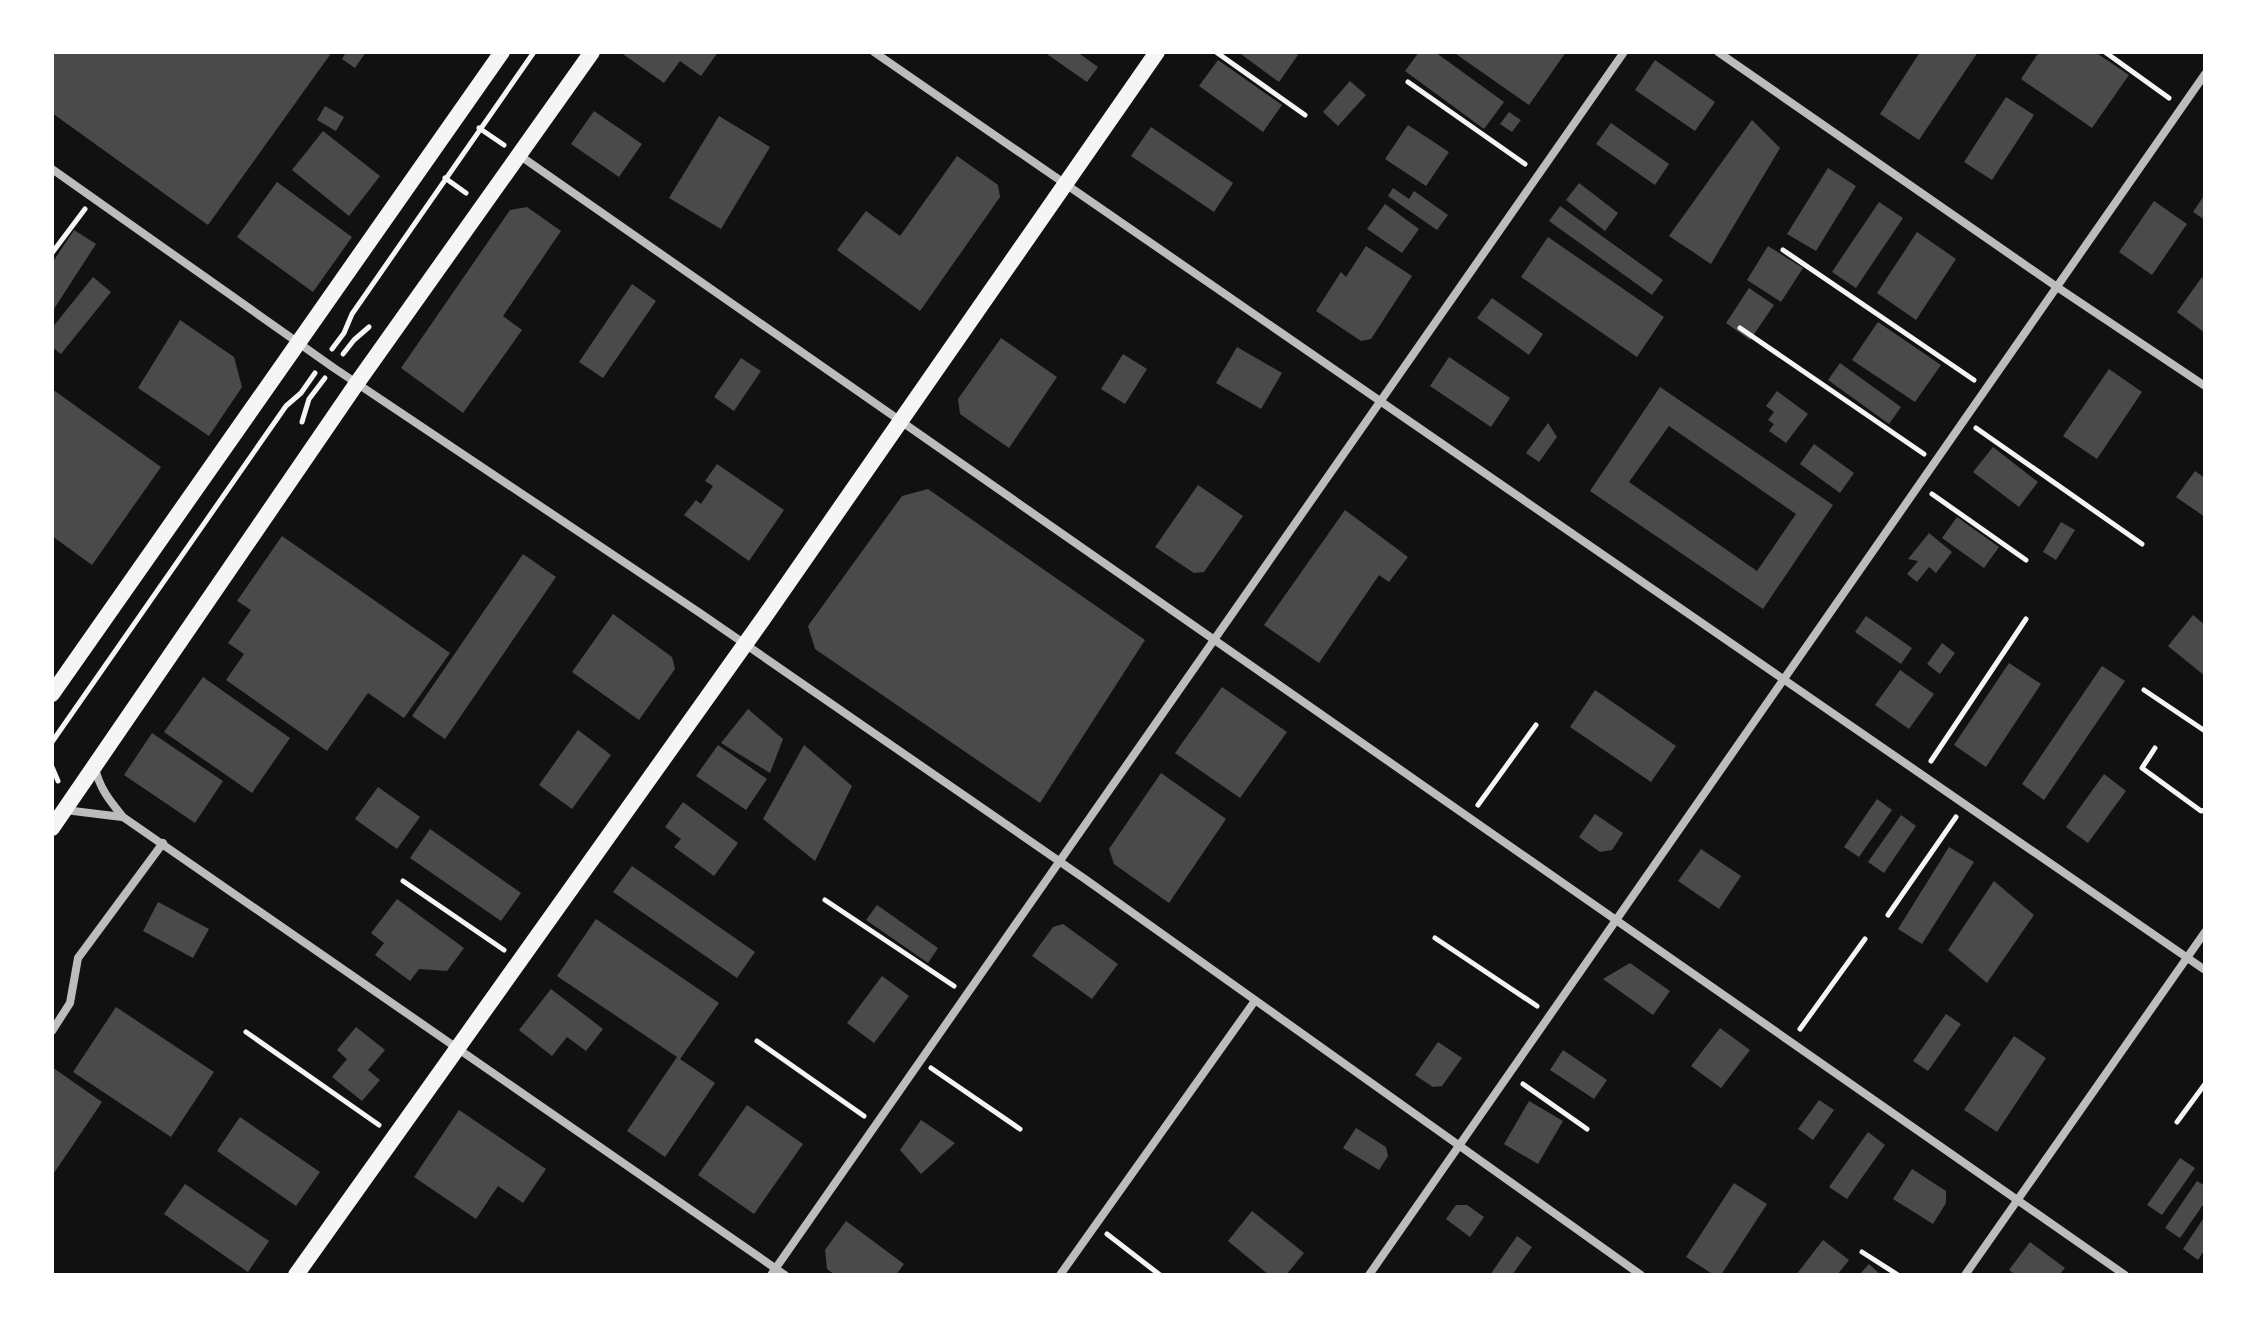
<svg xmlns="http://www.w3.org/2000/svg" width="2257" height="1327" font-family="Figtree,sans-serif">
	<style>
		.building { fill: #4a4a4a; fill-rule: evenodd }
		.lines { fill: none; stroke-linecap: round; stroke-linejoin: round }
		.path { stroke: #f5f5f5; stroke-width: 5 }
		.minor { stroke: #bcbcbc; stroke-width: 8 }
		.secondary { stroke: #f5f5f5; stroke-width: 16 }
	</style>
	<rect width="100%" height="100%" fill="#111"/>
	<g class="building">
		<polygon points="52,52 332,52 208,225 52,113"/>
		<polygon points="346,52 366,52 355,68 342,59"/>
		<polygon points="620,52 718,52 701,76 680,61 664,83"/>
		<polygon points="1044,52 1077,52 1098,67 1087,82"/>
		<polygon points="1238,52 1300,52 1279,82"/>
		<polygon points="1419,52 1435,52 1504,102 1484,129 1405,71"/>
		<polygon points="1458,52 1566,52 1529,105 1456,54"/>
		<polygon points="1920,52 1978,52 1919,140 1880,114"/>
		<polygon points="2039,52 2095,52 2129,75 2092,128 2021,79"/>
		<polygon points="1218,60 1282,105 1263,132 1199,86"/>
		<polygon points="1655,60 1715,102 1695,131 1635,90"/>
		<polygon points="1350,81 1366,95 1338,126 1323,112"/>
		<polygon points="2006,97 2034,115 1992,180 1964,162"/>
		<polygon points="325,106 344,117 336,131 317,120"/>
		<polygon points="594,111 642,144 619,177 571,144"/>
		<polygon points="1509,112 1521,120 1512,132 1500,124"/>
		<polygon points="719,116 770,147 721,229 669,198"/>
		<polygon points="1752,120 1780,148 1711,264 1669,236"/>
		<polygon points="1611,123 1669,164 1655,185 1596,144"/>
		<polygon points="1408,125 1449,152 1426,186 1385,159"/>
		<polygon points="1151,127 1233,183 1214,212 1131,156"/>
		<polygon points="323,131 380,176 349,216 292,170"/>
		<polygon points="957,156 998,185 1000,197 920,311 837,250 866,211 900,236"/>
		<polygon points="1828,168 1856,186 1816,251 1787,234"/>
		<polygon points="277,182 352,237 313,292 237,237"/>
		<polygon points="1579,183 1618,213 1605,231 1566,200"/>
		<polygon points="1393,188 1409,199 1414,191 1448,215 1437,230 1388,196"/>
		<polygon points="2205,194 2205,220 2193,212"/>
		<polygon points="2154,201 2187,224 2152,275 2119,252"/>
		<polygon points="1879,202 1903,218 1856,288 1832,272"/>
		<polygon points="1385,204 1419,229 1402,253 1367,229"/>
		<polygon points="1560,206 1663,280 1652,295 1549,221"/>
		<polygon points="527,207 561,231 503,316 522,330 463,413 401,368 510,210"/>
		<polygon points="74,230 96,244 52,312 52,263"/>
		<polygon points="1917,232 1956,259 1916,320 1877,293"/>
		<polygon points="1548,237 1664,317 1637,357 1521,277"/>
		<polygon points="1366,246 1412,276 1371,339 1361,341 1316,311 1341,272 1346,277"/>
		<polygon points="1768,246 1803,268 1781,302 1747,280"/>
		<polygon points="93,277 111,292 61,354 52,347 52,328"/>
		<polygon points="2202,277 2205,280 2205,333 2177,312"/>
		<polygon points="632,284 656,301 603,378 579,362"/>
		<polygon points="1749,288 1774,305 1750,340 1726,323"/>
		<polygon points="1492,298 1543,334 1529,355 1477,318"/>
		<polygon points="180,320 234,357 242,387 209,436 138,388"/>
		<polygon points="1878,322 1941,365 1915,402 1852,360"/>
		<polygon points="1001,338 1057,377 1009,448 960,414 958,399"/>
		<polygon points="1237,347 1282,373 1261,409 1216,383"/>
		<polygon points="1123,354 1147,369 1125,404 1101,389"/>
		<polygon points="1449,357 1510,398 1491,427 1430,386"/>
		<polygon points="741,358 761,371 734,411 714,397"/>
		<polygon points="1840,363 1901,407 1889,424 1828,380"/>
		<polygon points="2109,369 2142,392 2097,459 2063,436"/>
		<path d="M1660,387l173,118 -70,104 -173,-118zM1669,426l127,88 -39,57 -128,-89z"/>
		<polygon points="52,389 161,467 92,565 52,536"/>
		<polygon points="1777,391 1808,414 1786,443 1769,431 1774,424 1768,420 1774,412 1766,406"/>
		<polygon points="1548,423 1557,437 1539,462 1526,453"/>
		<polygon points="1814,444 1854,473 1840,493 1800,464"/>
		<polygon points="1993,447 2038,482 2019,507 1973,472"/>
		<polygon points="717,464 784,510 749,561 684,515 696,500 701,504 713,486 705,481"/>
		<polygon points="2195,471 2205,478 2205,517 2176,497"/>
		<polygon points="1198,485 1243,516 1204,572 1194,573 1155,547"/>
		<polygon points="928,489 1145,640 1040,803 815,649 808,626 902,496"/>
		<polygon points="1345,510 1408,557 1389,582 1379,575 1319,663 1264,625"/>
		<polygon points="1957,517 1999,547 1984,568 1942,538"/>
		<polygon points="2061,522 2075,530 2056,560 2043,552"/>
		<polygon points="1929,533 1952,552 1936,573 1929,567 1917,582 1907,574 1918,561 1908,559"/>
		<polygon points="282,536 450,653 404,718 368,693 327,751 226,680 244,654 228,643 251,610 237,601"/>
		<polygon points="523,554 556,577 445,739 412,716"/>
		<polygon points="613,614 672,657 675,669 639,720 572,672"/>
		<polygon points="2193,615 2205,625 2205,676 2168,646"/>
		<polygon points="1866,616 1912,648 1901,664 1855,632"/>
		<polygon points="1942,643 1955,653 1940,674 1927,664"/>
		<polygon points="2009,663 2041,684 1986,767 1954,745"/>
		<polygon points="2102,666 2125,681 2044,800 2022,784"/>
		<polygon points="1900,670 1934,694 1909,729 1875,705"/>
		<polygon points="203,677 290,738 252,793 164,732"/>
		<polygon points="1222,687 1287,732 1240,798 1175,753"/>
		<polygon points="1595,690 1676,746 1651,782 1570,727"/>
		<polygon points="748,709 783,739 770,773 721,743"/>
		<polygon points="578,730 611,755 572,809 539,785"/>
		<polygon points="152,733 223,781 195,823 124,775"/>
		<polygon points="718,745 767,779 746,810 696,776"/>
		<polygon points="804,745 852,786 815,861 763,819"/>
		<polygon points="1161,773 1226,819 1169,903 1114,864 1109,849"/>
		<polygon points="2104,774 2126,791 2088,843 2066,827"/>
		<polygon points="378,787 420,817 397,849 355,819"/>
		<polygon points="1877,799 1892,810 1859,857 1844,847"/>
		<polygon points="683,802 738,843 714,876 674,847 681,839 665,827"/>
		<polygon points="1595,814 1623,833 1612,850 1600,852 1579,837"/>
		<polygon points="1901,815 1916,826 1884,873 1868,862"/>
		<polygon points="430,829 521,893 501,921 410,858"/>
		<polygon points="1949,847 1974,862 1922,944 1898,929"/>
		<polygon points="1701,849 1741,876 1719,909 1678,881"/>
		<polygon points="632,866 755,952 737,978 613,892"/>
		<polygon points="1994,881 2034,915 1987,983 1948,950"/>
		<polygon points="397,899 464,948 447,971 419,969 410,981 375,955 384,943 371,933"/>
		<polygon points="158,902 209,929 193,958 143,931"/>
		<polygon points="877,905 938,948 928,963 866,920"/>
		<polygon points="596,919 719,1003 680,1059 715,1083 665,1157 627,1131 677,1057 557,976"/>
		<polygon points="1063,924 1118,964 1092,999 1032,956 1053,927"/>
		<polygon points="1630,963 1670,991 1653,1015 1603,979"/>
		<polygon points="882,976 909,996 874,1043 847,1023"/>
		<polygon points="551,989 603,1029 586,1051 567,1037 552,1056 519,1030"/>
		<polygon points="116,1007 214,1072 171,1137 73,1072"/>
		<polygon points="1946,1014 1961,1024 1928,1071 1913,1061"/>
		<polygon points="356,1027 385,1050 368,1070 380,1080 362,1101 332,1077 347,1059 337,1050"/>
		<polygon points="1720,1028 1750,1050 1721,1088 1691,1066"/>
		<polygon points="2014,1036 2046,1058 1997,1132 1964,1110"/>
		<polygon points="1438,1042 1462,1058 1442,1086 1433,1087 1415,1075"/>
		<polygon points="1563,1050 1607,1080 1594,1099 1550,1070"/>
		<polygon points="52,1067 102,1102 52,1176"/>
		<polygon points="1819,1100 1834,1110 1813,1140 1798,1129"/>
		<polygon points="1529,1101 1563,1121 1538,1164 1504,1144"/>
		<polygon points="747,1105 803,1144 754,1214 698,1175"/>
		<polygon points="459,1110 546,1169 523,1203 498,1186 476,1219 414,1177"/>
		<polygon points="240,1117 320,1172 296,1206 217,1151"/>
		<polygon points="921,1120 955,1143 921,1174 900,1150"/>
		<polygon points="1356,1128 1386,1147 1388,1156 1379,1170 1343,1148"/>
		<polygon points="1868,1132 1885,1145 1847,1199 1829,1187"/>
		<polygon points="2180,1158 2195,1168 2162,1215 2147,1205"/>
		<polygon points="1912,1169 1946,1191 1946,1203 1933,1224 1893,1199"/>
		<polygon points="2197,1181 2205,1186 2205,1202 2180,1238 2165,1228"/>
		<polygon points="1734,1183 1767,1204 1721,1275 1714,1275 1686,1257"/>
		<polygon points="185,1184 269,1241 248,1272 164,1214"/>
		<polygon points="1456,1205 1467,1205 1484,1217 1470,1237 1446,1219"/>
		<polygon points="1252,1211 1304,1253 1286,1275 1269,1275 1228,1241"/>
		<polygon points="2205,1216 2205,1249 2198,1260 2183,1249"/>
		<polygon points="846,1221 904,1264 896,1275 835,1275 827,1269 825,1250"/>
		<polygon points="1517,1236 1532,1247 1512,1275 1490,1275"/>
		<polygon points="1823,1240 1849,1260 1837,1275 1796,1275"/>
		<polygon points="2030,1242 2065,1268 2059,1275 2016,1275 2009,1270"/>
		<polygon points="1869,1264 1881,1275 1859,1275"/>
	</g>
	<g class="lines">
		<g class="path">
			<polyline points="1216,52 1305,115"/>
			<polyline points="2105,52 2169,98"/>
			<polyline points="1408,82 1525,164"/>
			<polyline points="479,128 504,145"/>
			<polyline points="445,178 466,193"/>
			<polyline points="1783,250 1974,380"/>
			<polyline points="52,253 85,209"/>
			<polyline points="1740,328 1924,454"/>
			<polyline points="332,349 344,333 352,314 534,52"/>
			<polyline points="343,354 354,340 369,327"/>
			<polyline points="302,422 309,399 325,378"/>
			<polyline points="1976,428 2142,544"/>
			<polyline points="1932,494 2026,560"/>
			<polyline points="2144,690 2205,731"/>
			<polyline points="52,742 286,406 301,393 315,373"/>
			<polyline points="2155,748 2142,768 2201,811 2205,810"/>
			<polyline points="1931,761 2026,619"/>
			<polyline points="52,767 58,781"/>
			<polyline points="1478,805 1536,725"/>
			<polyline points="403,881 504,950"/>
			<polyline points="825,900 954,986"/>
			<polyline points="1888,915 1956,817"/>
			<polyline points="1435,938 1537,1006"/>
			<polyline points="1800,1029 1865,939"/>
			<polyline points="246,1032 379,1125"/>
			<polyline points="757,1041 864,1116"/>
			<polyline points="931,1068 1020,1129"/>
			<polyline points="1523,1084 1587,1129"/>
			<polyline points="2177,1122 2205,1084"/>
			<polyline points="1107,1234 1160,1275"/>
			<polyline points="1862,1252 1898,1275"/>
		</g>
		<g class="minor">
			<polyline points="874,52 2205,970"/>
			<polyline points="1718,52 2057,287 2205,386"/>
			<polyline points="519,155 2125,1275"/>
			<polyline points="52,169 334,368 700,613 1085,879 1641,1275"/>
			<path d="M95,767c4,21 15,34 28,50l662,458"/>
			<polyline points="65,810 122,817"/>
			<polyline points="52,1031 70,1003 78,958 163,843"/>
			<polyline points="771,1275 1624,52"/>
			<polyline points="1060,1275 1254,1002"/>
			<polyline points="1369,1275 2205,74"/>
			<polyline points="1965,1275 2205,932"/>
		</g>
		<g class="secondary">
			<polyline points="52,694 502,52"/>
			<polyline points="52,828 357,383 592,52"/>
			<polyline points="296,1275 763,619 1157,52"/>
		</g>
	</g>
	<rect width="2257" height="1327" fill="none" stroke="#ffffff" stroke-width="108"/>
</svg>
